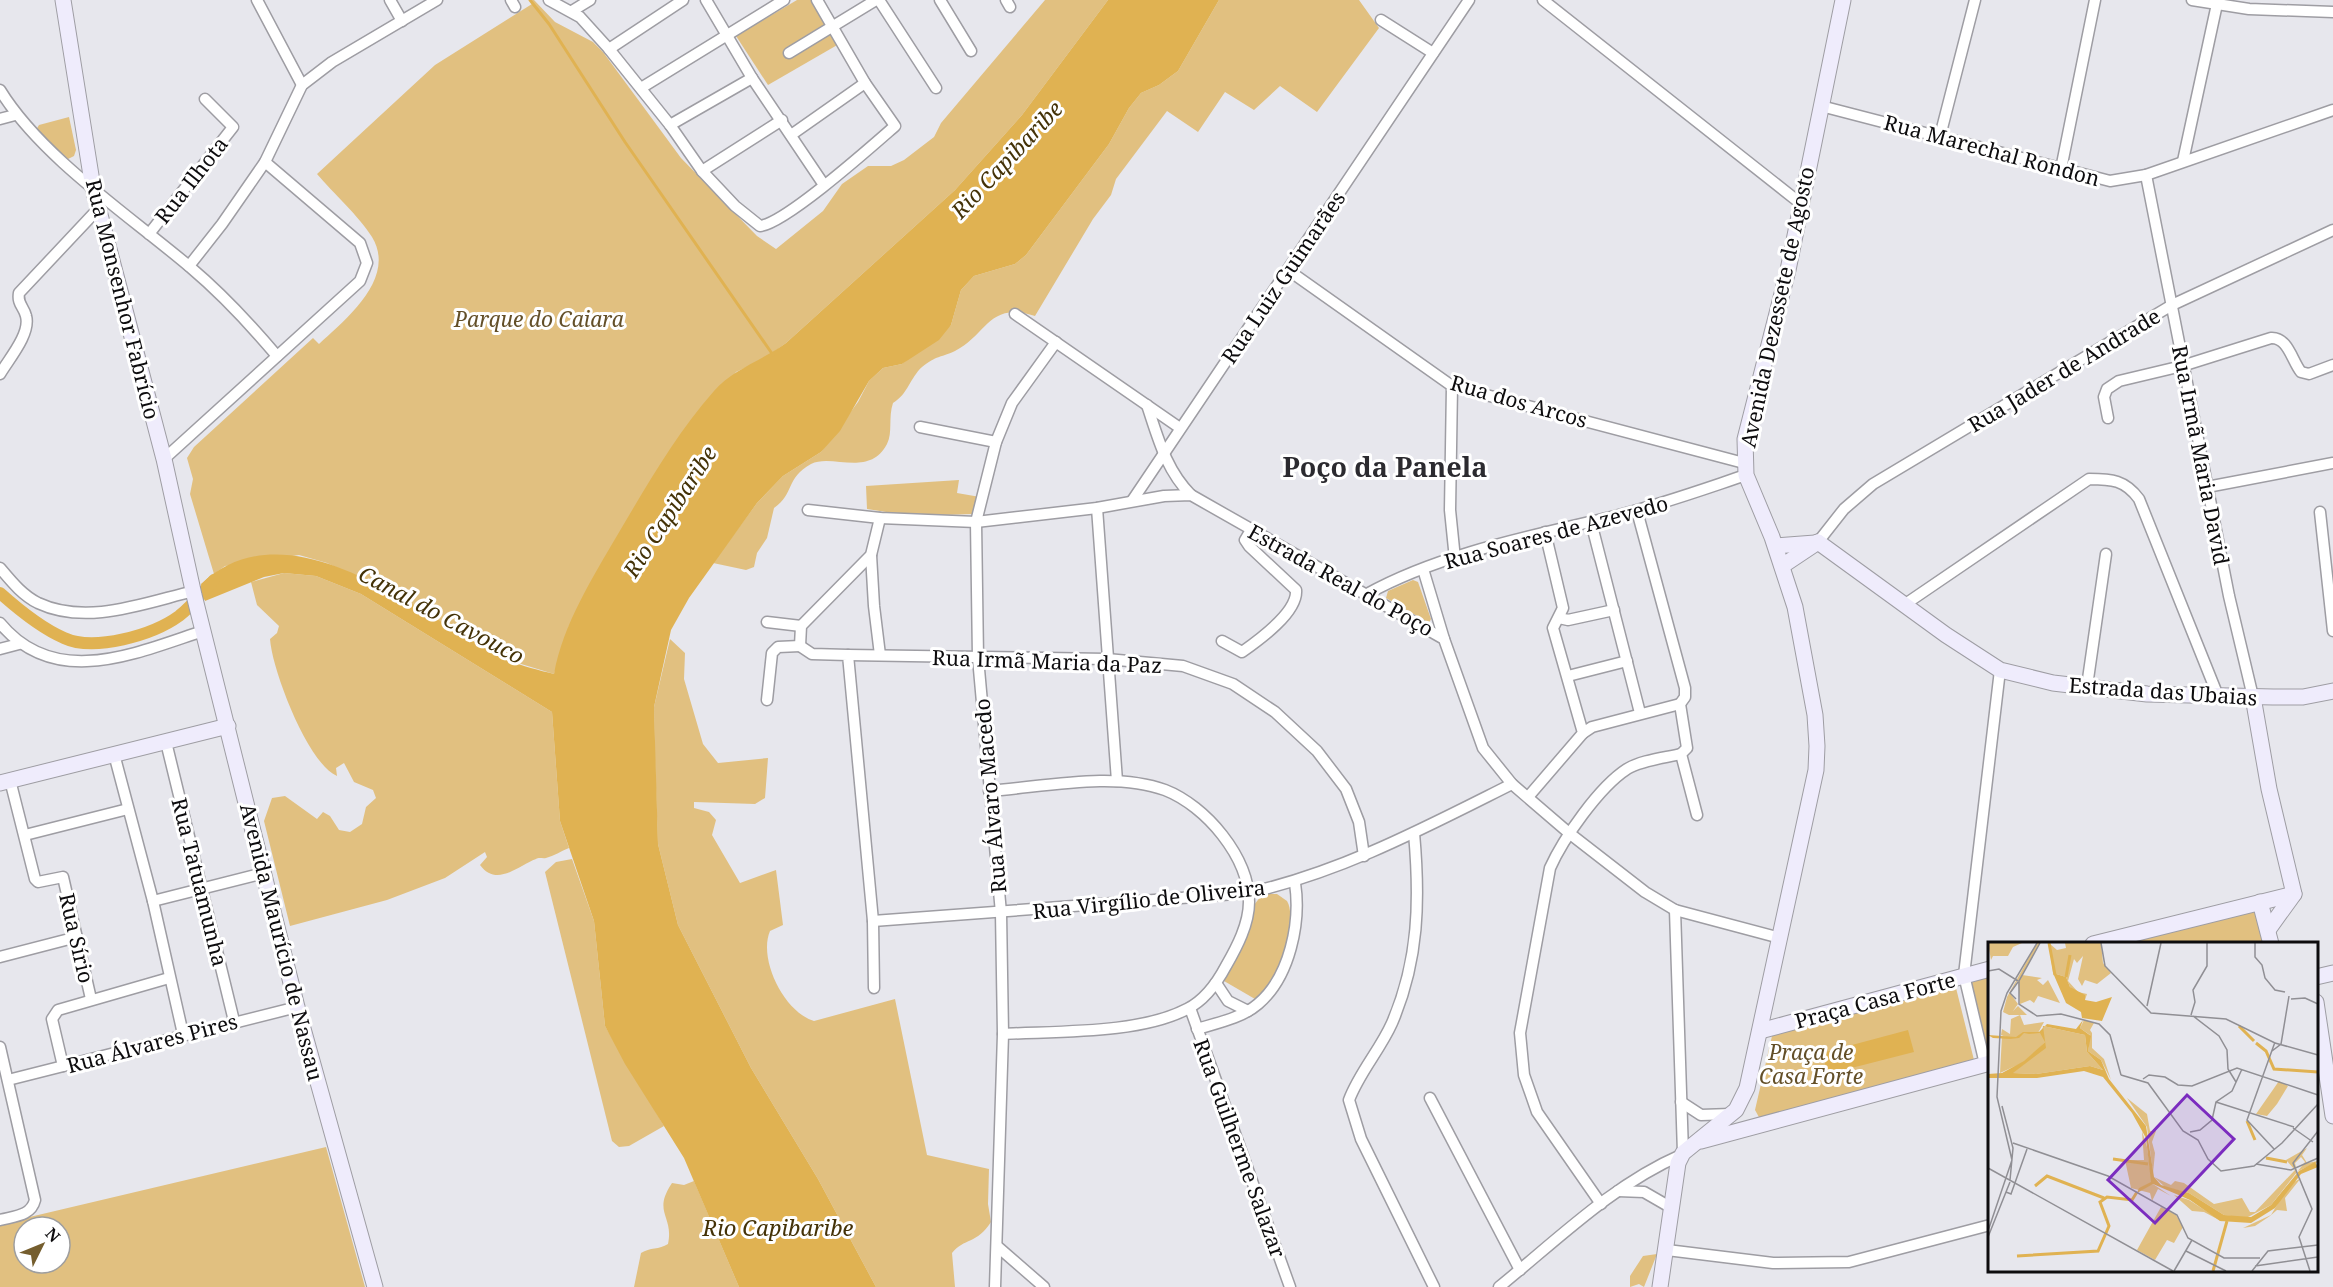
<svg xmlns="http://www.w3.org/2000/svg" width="2333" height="1287" font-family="'Noto Serif',serif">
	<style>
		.green { fill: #e1c080; fill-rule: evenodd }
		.water { fill: #e0b252 }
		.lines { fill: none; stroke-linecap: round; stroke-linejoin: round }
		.stream { stroke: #e0b252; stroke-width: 3 }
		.canal { stroke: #e0b252; stroke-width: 12 }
		.street-casing { stroke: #9e9da3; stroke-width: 13 }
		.secondary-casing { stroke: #9e9da3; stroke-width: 17 }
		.street { stroke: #fff; stroke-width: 10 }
		.secondary { stroke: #efecfc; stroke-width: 15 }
		.labels { text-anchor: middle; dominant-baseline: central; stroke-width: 6; stroke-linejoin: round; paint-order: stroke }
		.street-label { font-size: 21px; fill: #0d0c0e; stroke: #fff }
		.park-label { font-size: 21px; font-style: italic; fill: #634f28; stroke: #fff }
		.water-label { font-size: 22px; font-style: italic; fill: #443207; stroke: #fff }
		.district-label { font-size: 27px; font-weight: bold; fill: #2b2a2f; stroke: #fff }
		.inset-river { fill: none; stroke: #e0b252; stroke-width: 3 }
		.inset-road { fill: none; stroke: #908f94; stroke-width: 1.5 }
		.view { fill: #7b2cbf; fill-opacity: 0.15; stroke: #7b2cbf; stroke-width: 3 }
		.inset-edge { fill: none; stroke: #0d0c0e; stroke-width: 3 }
	</style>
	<rect width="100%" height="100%" fill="#e7e7ed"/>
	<g class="green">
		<path d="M530,0h4l21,22 38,20 10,10 78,106 76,78 19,13 47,-38 19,-27 26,-18h23l13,-6 30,-23 7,-14 104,-123h63l-86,115 -67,75 -169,153 -22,16 -28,13 -167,254 -15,48 -46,-14 -119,-68 -62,-29 -28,-8 -74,11 -11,8 -24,-80 3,-15 -6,-21 7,-11 119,-109 6,6c27,-25 78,-66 53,-107 -13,-21 -39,-44 -55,-63l118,-109 97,-61z"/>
		<polygon points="797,0 815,0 839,44 768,85 736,36"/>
		<path d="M1219,0h140l20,28 -62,84 -37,-26 -26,24 -29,-18 -27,40 -31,-21 -51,68 -5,16 -18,24 -58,97c-47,-15 -48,19 -80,35 -15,7 -18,4 -33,16 -12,11 -14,27 -29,36 -5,15 0,29 -6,41 -18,34 -55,9 -76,20 -26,15 -16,29 -37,44l-7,30 -10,15 -3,14 -8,3 -33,-7 44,-60 26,-27 38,-24 37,-50 11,-21 14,-13 19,-4 49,-39 10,-35 13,-14 41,-12 11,-9 83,-111 20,-36 12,-15 18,-8 19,-14z"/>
		<polygon points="69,117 76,150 74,156 68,159 36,130 39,125"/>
		<polygon points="959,480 957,493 980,497 976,511 973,514 912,516 867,509 866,486"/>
		<path d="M284,573l32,3 45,18 191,118 8,109 9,27c-8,3 -15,8 -23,10 -3,1 -7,-1 -10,1 -17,6 -39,29 -56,6l7,-8 -2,-5 -40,26 -58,22 -97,26 -26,-105 8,-23 13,-2 32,23 6,-7 7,4 9,14 11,2 12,-8 4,-17 10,-9 -3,-8 -19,-8 -10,-19 -8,5 1,8c-29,-12 -65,-106 -67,-137l7,-6 2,-7 -22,-21 -6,-23z"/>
		<polygon points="1413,580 1418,582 1431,619 1429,623 1386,598 1388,591"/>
		<path d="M670,639l15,14 -1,26 19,65 15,19 50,-5 -3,40 -10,6 -61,-2v6l15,4 7,8 -4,15 28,48 36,-13 7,55 -13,6c-12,28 14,81 44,90l81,-22 32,156 62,14 -1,35 3,18c-14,22 -27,16 -39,31l3,34h-79l-58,-108 -67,-111 -73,-143 -20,-81 -3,-84 -1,-53z"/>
		<polygon points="572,859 594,921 605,1026 664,1126 629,1146 619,1147 612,1141 545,872 556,862"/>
		<path d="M1269,894h8l10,7c12,19 -12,90 -32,98l-31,-18 30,-76 7,-9z"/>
		<polygon points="2256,909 2269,944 2122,944"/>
		<polygon points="1989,977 1989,1056 1970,983"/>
		<polygon points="1951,987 1956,988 1974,1060 1760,1119 1755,1110 1772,1036"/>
		<path d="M326,1147l39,140h-365v-63zM24,1227h36v36h-36z"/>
		<path d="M694,1181l45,106h-105l7,-34c9,-6 18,-3 27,-9 6,-29 -16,-31 4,-61l12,2z"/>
		<polygon points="1657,1254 1644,1287 1639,1284 1630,1287 1630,1276 1643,1256"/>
	</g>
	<g class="water">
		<path d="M1108,0h111l-41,71 -19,14 -18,8 -12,15 -20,36 -83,111 -11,9 -41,12 -13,14 -10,35 -12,15 -37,24 -19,4 -14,13 -29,50 -19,21 -38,24 -26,27 -68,95 -18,32 -17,77 4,137 20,81 73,143 67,111 58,108h-137l-55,-129 -59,-94 -20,-38 -11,-105 -34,-100 -8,-109 -191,-118 -45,-18 -32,-3 -20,4 -59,24 -4,-17c90,-84 222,34 305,75 14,7 33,11 48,15 9,-50 39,-97 64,-140 29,-49 58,-100 96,-143 19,-22 49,-31 72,-48l169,-153 67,-75z"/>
		<polygon points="1908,1030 1914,1052 1828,1074 1822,1053"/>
	</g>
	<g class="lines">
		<polyline class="stream" points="530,0 549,24 625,142 773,355"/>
		<path class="canal" d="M0,593c19,17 41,35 64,45 30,14 89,-3 115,-22 13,-10 24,-24 35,-36"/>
		<g class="street-casing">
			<g id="street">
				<polyline points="257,0 302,85"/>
				<polyline points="390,0 402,21"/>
				<polyline points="511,0 515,7"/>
				<path d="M549,0l31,17 29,32 61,76 32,46 33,35 25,20c26,-3 112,-80 135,-100l-30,-43 -48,-83"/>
				<polyline points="706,0 752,78 824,185"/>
				<polyline points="879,0 936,88"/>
				<polyline points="940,0 971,51"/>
				<polyline points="1006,0 1010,7"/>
				<polyline points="1543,0 1800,203"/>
				<polyline points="2192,0 2249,9 2333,12"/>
				<polyline points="572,11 590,0"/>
				<polyline points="1381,20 1433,53"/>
				<polyline points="609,49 683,0"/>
				<polyline points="789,53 876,0"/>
				<polyline points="641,88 784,0"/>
				<path d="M0,90c41,67 130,126 190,177 32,27 60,57 87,89"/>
				<polyline points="1821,106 2110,181 2146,175 2333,110"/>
				<polyline points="0,119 15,115"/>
				<polyline points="670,125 752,78"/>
				<polyline points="791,135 865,83"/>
				<polyline points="1940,136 1975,0"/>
				<polyline points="2183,161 2217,4"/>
				<polyline points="2061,169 2095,0"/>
				<polyline points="702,171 782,120"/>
				<polyline points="2146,175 2229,596 2253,697"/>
				<polyline points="149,234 233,127 205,99"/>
				<polyline points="189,266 222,224 265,162 302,85 332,62 437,0"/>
				<polyline points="1288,270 1452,386 1744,463"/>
				<polyline points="1015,314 1180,428"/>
				<path d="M0,374c8,-14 31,-40 26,-58 -2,-9 -9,-12 -7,-23l79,-84"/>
				<polyline points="1452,386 1450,510 1455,559"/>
				<path d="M1147,405c11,33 19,65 44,90"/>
				<path d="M2108,418l-4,-21 3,-8 12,-8 63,-15 89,-28c17,-1 21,23 30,34l8,2 24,-9"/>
				<polyline points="920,427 996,442"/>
				<polyline points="164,459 360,281 367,263 360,243 265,162"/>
				<polyline points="2207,487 2333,463"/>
				<polyline points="1132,501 1469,0"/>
				<polyline points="1097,508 1117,781"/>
				<polyline points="808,510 880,518 976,522 1097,508 1164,496 1191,495 1444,639 1483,748 1512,784 1569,833 1645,892 1675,910 1780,938"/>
				<polyline points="1637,511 1685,688 1685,697 1680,704 1687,748 1681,754 1697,815"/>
				<polyline points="2320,512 2333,631"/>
				<polyline points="1591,522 1640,713"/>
				<polyline points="1818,542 1844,509 1873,484 2172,305 2333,230"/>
				<polyline points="871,555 874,606 880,655"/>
				<path d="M0,568c11,13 22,27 38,35 49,23 106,0 156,-12"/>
				<polyline points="1423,569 1444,639"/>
				<path d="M1367,594c72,-40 164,-58 244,-77 46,-11 90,-27 135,-42"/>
				<path d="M1904,605l185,-126c23,0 36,1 50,20l79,197"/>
				<polyline points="1559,618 1568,620 1614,610"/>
				<polyline points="767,622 801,626"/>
				<path d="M0,623c55,67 136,30 203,8"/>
				<path d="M1222,641l20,11c17,-12 56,-40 54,-62l-47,-44 -4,-6 6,-10"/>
				<polyline points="800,646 812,654 848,655 873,921 874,988"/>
				<polyline points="800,646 801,626 871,555 880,518"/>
				<polyline points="0,649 19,644"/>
				<polyline points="848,655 1107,659 1183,666 1233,684 1275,712 1317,751 1346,789 1359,822 1364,856"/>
				<polyline points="1568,676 1627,661"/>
				<polyline points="2087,686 2106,554"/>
				<polyline points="767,700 772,653 778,647 800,646"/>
				<polyline points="1583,733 1592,727 1680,704"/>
				<polyline points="166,742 234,1021"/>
				<polyline points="114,754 153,901 183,1034"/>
				<polyline points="10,780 35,879 38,882 63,877 91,999"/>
				<path d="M989,791c54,-4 125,-20 176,-1 41,16 84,67 84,112 0,22 -12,45 -23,64 -9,17 -21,34 -39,43 -47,25 -130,22 -184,25"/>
				<polyline points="1528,797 1583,733 1553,628 1563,608 1545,532"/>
				<path d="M1414,833c6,67 5,127 -22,190 -12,27 -33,50 -43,77l12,39 73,148"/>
				<polyline points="25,835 128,809"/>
				<polyline points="153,901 264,873"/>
				<polyline points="1675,910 1683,1153"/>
				<path d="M873,921l375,-28c94,-21 178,-66 264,-109"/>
				<polyline points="0,957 77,937"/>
				<polyline points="1216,983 1228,1001 1248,1011"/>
				<polyline points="1190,1008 1290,1287"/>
				<path d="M1197,1029c20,-6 45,-11 61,-25 32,-27 43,-82 37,-121"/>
				<path d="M0,1047l35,153c-4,16 -20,16 -35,20"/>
				<polyline points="1985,1064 1964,975 2000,670"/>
				<polyline points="63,1066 52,1019 58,1010 169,978"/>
				<polyline points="8,1080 297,1007"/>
				<polyline points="1430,1098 1520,1270"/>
				<polyline points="1681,1102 1701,1115 1731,1114"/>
				<polyline points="1618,1191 1644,1192 1670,1207"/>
				<path d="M1601,1204l-64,-92 -13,-37 -4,-42 30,-165c13,-29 49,-81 77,-99 15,-9 37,-11 54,-15"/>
				<polyline points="998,1247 1044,1287"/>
				<polyline points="1667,1250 1773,1263 1849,1262 1990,1225"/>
				<polyline points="995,1287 1003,1034 1001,913 978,658 976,522 996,442 1012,403 1056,342"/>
				<path d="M1499,1287c57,-46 113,-102 182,-132"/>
			</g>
		</g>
		<g class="secondary-casing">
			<g id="secondary">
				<polyline points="63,0 93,188 164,459 194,595 297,1007 375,1287"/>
				<polyline points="1818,542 1946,635 2000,670 2053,683 2147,694 2273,697 2303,697 2333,691"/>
				<polyline points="1776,546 1815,543"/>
				<polyline points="1782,566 1818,542"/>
				<polyline points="2253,697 2269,789 2294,894 2268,930"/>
				<polyline points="0,783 228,726"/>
				<polyline points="2260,902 2271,944"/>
				<polyline points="2093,944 2294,894"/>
				<polyline points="2316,977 2333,973"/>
				<polyline points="2316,1002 2333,1116"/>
				<polyline points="1760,1031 1990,969"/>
				<polyline points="1701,1141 1990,1063"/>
				<polyline points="1660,1287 1678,1163 1683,1153 1736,1110 1747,1088 1816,770 1817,746 1815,715 1795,607 1772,537 1746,475 1745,439 1788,270 1843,0"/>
			</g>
		</g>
		<use href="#street" class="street"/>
		<use href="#secondary" class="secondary"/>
	</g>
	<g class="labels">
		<g class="street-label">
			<text transform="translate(1992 150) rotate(15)">Rua Marechal Rondon</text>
			<text transform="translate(191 180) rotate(-52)">Rua Ilhota</text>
			<text transform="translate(1283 277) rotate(-56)">Rua Luiz Guimarães</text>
			<text transform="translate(123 299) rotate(76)">Rua Monsenhor Fabrício</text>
			<text transform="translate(1777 307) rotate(-78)">Avenida Dezessete de Agosto</text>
			<text transform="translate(2064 370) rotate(-31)">Rua Jader de Andrade</text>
			<text transform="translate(1519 401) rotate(16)">Rua dos Arcos</text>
			<text transform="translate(2201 455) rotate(79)">Rua Irmã Maria David</text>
			<text transform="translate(1556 532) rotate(-15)">Rua Soares de Azevedo</text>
			<text transform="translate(1341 580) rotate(29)">Estrada Real do Poço</text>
			<text transform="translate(1047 661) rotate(2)">Rua Irmã Maria da Paz</text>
			<text transform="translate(2163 691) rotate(4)">Estrada das Ubaias</text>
			<text transform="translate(990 796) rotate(-95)">Rua Álvaro Macedo</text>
			<text transform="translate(200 882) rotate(76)">Rua Tatuamunha</text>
			<text transform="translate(1149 899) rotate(-6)">Rua Virgílio de Oliveira</text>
			<text transform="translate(77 938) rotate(77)">Rua Sírio</text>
			<text transform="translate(282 942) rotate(76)">Avenida Maurício de Nassau</text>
			<text transform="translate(1875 1000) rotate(-15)">Praça Casa Forte</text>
			<text transform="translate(152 1043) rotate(-15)">Rua Álvares Pires</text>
			<text transform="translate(1240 1148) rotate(70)">Rua Guilherme Salazar</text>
		</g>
		<g class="park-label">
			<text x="539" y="319">Parque do Caiara</text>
			<text x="1811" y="1052">Praça de<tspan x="1811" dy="24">Casa Forte</tspan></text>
		</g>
		<g class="water-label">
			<text transform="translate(1006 159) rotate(-47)">Rio Capibaribe</text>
			<text transform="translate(669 511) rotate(-57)">Rio Capibaribe</text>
			<text transform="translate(442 614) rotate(28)">Canal do Cavouco</text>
			<text x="778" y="1227">Rio Capibaribe</text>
		</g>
		<g class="district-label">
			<text x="1385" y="466">Poço da Panela</text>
		</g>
	</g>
	<g transform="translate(1988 942)">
		<rect width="330" height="330" fill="#e7e7ed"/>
		<path d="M0,1h34l-9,4 -5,9h-15l-2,4zM49,1h3l-10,18 -8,14 20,3 -5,2 6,5 5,-5 12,23 -22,-7 -4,7 -4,-3 -10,4 -2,-24 -8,13 8,11 -5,7 5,-5 9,9h-18l-6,-3 4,-15zM61,1l8,7 9,-2 -1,-5h36l2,20 8,10 -14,11 -12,-4 -3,6 -4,-7 5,-23 -6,7 -3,-4 -6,22 10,11 9,2 -2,6 -1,-5 -8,-2 -6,-6 -4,-10 -13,-4zM32,73l4,10 20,-3 -6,11h4l1,-7 42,9 2,17 16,18 -13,-4 -54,8 -24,-1 31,-24 2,-7 -21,20 -24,11 2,-37 9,3 -10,-4 1,-6 8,5 1,-15zM96,78l10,3 -4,7 2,3v15l12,11 7,21 -10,-20 -13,-9 2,-16 -10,-7zM291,139l9,5 -11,18 -10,12 -11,-2zM139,156l20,16 3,17h6l-4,11 3,11 -2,20 -6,-46zM154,189l5,16 5,36 -6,3 7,-2 18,12 -13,-7 -6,12 -2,-8 -19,-5 -6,-28h19zM319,206l-5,7 5,8 11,-2v1l-20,9 7,-9 -4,-5 -6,6 2,9 -26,33 -25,13 -22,-3 -35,-22 -24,-6 -11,-10 17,8 4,-4 9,2 30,21 28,-6 8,14h5l40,-42 -9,-10zM313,236l-16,20 2,13 -10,-1 -7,6 -15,10 -12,2 28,-13 18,-30zM186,253l15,5 34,22 -19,-10 -12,-1zM173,265l15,8 7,12 -9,16 -7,-3 -12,20 -18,-10z" fill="#e1c080"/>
		<path d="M65,31l13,4 4,10 15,8v5l11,2 16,-5 -10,24 -20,-3 -1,-6 -15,-9zM95,78l-3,8 11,8 -3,15 13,9 8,19 37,47 8,51 7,8 28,8 35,22 27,2 20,-12 28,-34 16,-9 3,5 -17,7 -26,34 -24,15 -31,-2 -30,-21 -37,-16 -16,9 2,-5 12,-6 -5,-44 -14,-25 -29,-36 -19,-6 -47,7h-49v-4l14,-1 22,-12 21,-19 -5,-9 -11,1 -5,-1 -5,5 -9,1 -17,-1 -5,-3 28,2 7,-5h16l8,-8 29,5zM55,84l42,9 2,17 16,18 -13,-4 -54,8 -23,-1 33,-25z" fill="#e0b252" fill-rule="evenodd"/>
		<path class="inset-river" d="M61,1l6,32M78,35l4,-22M251,84l15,15M268,101l10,8 8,18 44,3M259,179l8,19M278,216l21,4M125,217l35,5M47,244l12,-10 57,22M29,314l81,-5 11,-25 -9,-24 7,-5 25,3 5,-8M225,329l14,-50"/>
		<path class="inset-road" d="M52,1l-21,38v23l18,12 24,-2 38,10 11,11 11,40M113,1l4,23 46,47 75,6 49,24 43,12M267,1v14l7,8 3,13 10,12 10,2M0,29l11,-2 19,12M28,57l-6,-6 8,-11M303,57l14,-1 13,6M159,64l14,-63M203,73l4,-13 -2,-12 14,-24v-23M205,74l26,20 8,14 1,19 8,13M284,109l9,-7 8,-48M133,133l27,8 35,48 15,9 10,19 13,12 33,-5 28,-23 36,-39M155,137l6,-4 16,2 13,8 14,1 45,-18 81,27M228,160l78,25M14,164l11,42 -3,32M305,186l20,14M202,190l10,-2 12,-10 4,-18 16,-11 10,-22M25,201l95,33 69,39 11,23 36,20h36M286,207l-27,-29 28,-78M268,222l35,6 27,-12M0,226l185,103M18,250l5,2 16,-45M0,289l24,-71 -15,-63 4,-86 6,-18 30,-50M0,295l22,-55M198,309l40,20M267,324l63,-9M186,329l18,-31M264,329l16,-20 50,-6M322,329l-11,-34 13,-28 -19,-46 25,-32"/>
		<path class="view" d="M199,153l47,44 -79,84 -47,-43z"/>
		<rect width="330" height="330" class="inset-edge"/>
	</g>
	<g transform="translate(42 1245) rotate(47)"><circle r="28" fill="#ffffff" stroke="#9e9e9f" stroke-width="1.5"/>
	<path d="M0-4.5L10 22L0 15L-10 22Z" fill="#755e2e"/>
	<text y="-9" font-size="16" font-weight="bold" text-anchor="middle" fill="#0d0c0e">N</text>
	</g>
</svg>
